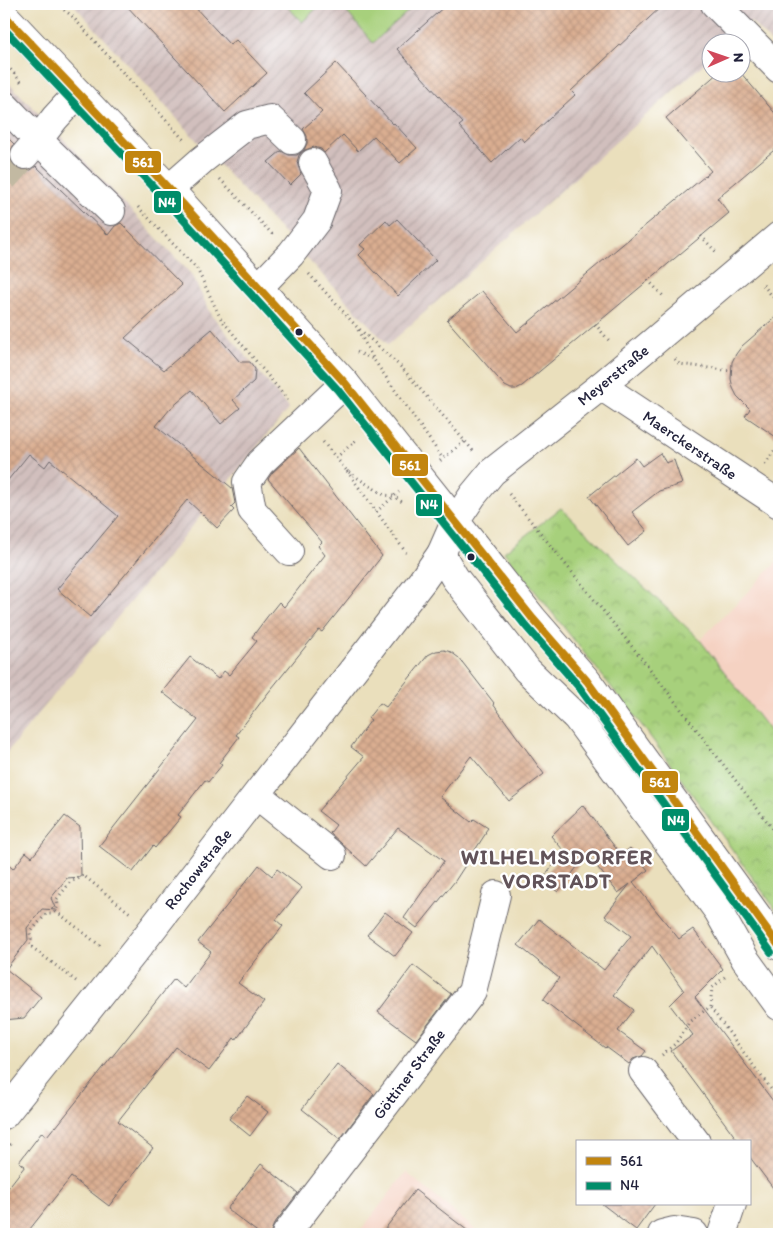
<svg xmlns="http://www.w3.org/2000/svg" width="783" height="1238" font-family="Itim,sans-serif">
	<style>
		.built { fill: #f5d2c2 }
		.industrial { fill: url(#industrial-furrows) }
		.grass { fill: #a7d07c; stroke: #64795c }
		.park { fill: url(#park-crowns); stroke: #64795c }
		.building { fill: url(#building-cross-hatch) }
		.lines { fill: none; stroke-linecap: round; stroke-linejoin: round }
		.minor-tunnel { stroke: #c2b9a2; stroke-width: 28; stroke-dasharray: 28 14; stroke-linecap: butt }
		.minor-casing { stroke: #686468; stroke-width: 30 }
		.major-casing { stroke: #686468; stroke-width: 30 }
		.path { stroke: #686468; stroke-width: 3; stroke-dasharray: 1 4; stroke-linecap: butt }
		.minor { stroke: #fff; stroke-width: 28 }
		.major { stroke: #fff; stroke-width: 28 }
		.bus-1-casing { stroke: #fff; stroke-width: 11 }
		.bus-2-casing { stroke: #fff; stroke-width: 11 }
		.bus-1 { stroke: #c2850f; stroke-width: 8 }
		.bus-2 { stroke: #008d6a; stroke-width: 8 }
		.bus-dot { fill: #22223b; stroke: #fff; stroke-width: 2 }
		.labels { text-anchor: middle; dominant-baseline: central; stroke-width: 4.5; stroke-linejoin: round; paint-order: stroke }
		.street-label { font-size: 16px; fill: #22223b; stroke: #fff }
		.district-label { font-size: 21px; font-weight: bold; letter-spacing: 1px; fill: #625359; stroke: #fff }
		.line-badge { stroke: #fff; stroke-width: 2 }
		.badge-label { font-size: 14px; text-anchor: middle; font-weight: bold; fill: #fff }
	</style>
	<defs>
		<pattern id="industrial-furrows" width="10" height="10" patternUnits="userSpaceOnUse" patternTransform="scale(1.25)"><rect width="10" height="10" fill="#d1bfbd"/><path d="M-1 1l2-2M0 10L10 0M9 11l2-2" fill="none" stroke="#b3a4a3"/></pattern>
		<pattern id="park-crowns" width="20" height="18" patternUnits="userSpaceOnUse" patternTransform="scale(1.25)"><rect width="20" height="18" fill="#a7d07c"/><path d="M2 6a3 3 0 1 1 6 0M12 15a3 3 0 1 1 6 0" fill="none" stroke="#8fb26c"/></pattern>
		<pattern id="building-cross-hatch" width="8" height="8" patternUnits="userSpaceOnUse" patternTransform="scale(1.25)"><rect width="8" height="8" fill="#daae91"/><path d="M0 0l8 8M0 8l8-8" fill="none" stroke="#bb957e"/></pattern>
	</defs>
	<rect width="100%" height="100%" fill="#fff"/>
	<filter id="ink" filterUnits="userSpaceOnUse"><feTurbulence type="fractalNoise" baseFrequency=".02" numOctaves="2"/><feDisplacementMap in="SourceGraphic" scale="10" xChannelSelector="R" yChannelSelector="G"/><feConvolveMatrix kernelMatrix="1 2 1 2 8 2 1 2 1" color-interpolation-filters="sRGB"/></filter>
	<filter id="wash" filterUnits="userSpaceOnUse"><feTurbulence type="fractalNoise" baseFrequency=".0096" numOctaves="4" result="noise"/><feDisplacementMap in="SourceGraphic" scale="20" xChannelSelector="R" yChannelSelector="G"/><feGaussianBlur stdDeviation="1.12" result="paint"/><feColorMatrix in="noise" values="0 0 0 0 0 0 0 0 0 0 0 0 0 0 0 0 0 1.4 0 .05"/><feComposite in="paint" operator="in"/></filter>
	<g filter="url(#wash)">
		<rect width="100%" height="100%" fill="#eadfbc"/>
		<g class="built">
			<polygon points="779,560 779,743 700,640"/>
			<polygon points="406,1172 480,1234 358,1234"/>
		</g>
		<g class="industrial">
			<polygon points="73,4 285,4 302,22 321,4 340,4 373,43 416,4 779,4 779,50 751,22 728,42 710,42 710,58 388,345 198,142"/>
			<polygon points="4,78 71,147 191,274 212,315 289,408 4,756"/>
		</g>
		<g class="grass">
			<polygon points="285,4 321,4 302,22"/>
			<polygon points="340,4 416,4 373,43"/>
		</g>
		<polygon class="park" points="561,508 700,640 779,743 779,914 647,732 504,552"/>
		<g id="blocks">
			<g class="building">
				<polygon points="125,4 192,4 230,45 236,40 267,73 225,112"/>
				<polygon points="447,4 664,4 571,91 575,95 524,142 520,137 492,163 459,126 463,123 397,49"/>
				<polygon points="336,63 393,124 394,123 417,148 400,163 374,136 358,151 343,135 324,153 321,149 314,147 305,150 299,155 297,162 301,174 290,185 268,162 281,151 289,155 297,155 304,150 307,143 307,136 303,129 322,112 304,93"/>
				<polygon points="719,72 740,72 779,118 779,146 717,198 729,213 522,386 516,389 511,389 505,386 447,320 482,291 517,332 711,171 666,118"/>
				<polygon points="4,134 14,144 10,153 10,161 15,167 23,170 31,170 36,166 108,235 115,226 121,223 182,285 125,338 164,370 212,329 240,362 250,362 255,369 254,381 233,400 240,408 221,424 192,390 170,409 156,426 232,488 235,503 231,507 234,510 217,528 187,500 90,617 57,589 118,516 50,460 45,467 29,454 4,485"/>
				<polygon points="397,219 436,260 398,296 359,255 365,249 360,245 386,220 390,225"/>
				<polygon points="779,314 779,439 745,416 750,409 737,396 733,388 731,379 732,362 736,354 742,346"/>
				<polygon points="299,448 382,556 322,632 319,630 268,693 236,735 239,737 219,763 222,765 208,782 205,780 178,815 181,817 155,848 153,846 133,872 99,846 198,720 162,692 190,657 218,679 224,671 229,675 257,641 252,637 267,617 279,602 284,607 325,555 318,546 322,542 268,479 272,473"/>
				<polygon points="660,453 666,463 674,460 682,484 659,491 632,512 647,531 628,546 589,496 636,458 642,466"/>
				<polygon points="444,650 451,652 459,658 494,703 493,704 544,774 509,801 471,756 440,797 471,822 474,819 488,828 485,832 486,833 455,881 417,928 404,918 444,861 398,828 366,866 330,833 336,825 318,811 364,757 351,747 371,720 368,718 380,703 386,707 428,655 436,651"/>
				<polygon points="583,805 621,855 630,848 648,870 633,882 679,939 693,929 723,969 695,997 779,1109 779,1196 749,1156 749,1142 739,1142 671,1051 693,1035 670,1005 684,991 652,946 614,995 634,1010 618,1031 646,1051 642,1056 633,1059 629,1064 606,1047 605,1048 543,1000 559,978 518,945 539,919 604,970 631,936 605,916 630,884 618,893 587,854 558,892 542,880 564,851 551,836"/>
				<polygon points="65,816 80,827 81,877 67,878 51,898 56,910 42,909 27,928 28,940 6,969 41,997 24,1018 4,1020 4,861 13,869 26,852 32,857"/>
				<polygon points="259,865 272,876 277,869 302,888 276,920 283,926 238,983 264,1002 236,1040 234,1038 209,1071 176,1047 118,1121 153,1148 109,1206 71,1177 26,1234 4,1234 4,1193 25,1166 19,1162 42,1132 47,1136 55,1126 56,1127 174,979 184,988 211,952 198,942"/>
				<polygon points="385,912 413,933 395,956 367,935"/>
				<polygon points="413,965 451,994 416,1040 378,1012"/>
				<polygon points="337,1064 374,1094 340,1139 302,1109"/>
				<polygon points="247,1096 268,1112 250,1136 229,1119"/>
				<polygon points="261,1164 298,1193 274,1224 271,1231 271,1234 260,1234 227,1209"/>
				<polygon points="415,1190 472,1234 381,1234"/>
				<polygon points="602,1204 655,1204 636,1230"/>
			</g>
		</g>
	</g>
	<g filter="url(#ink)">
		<use href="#blocks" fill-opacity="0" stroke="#686468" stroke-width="1"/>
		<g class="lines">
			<polyline class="minor-tunnel" points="4,178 25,155"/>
			<g class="minor-casing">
				<g id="minor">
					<polyline points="715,4 779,69"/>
					<polyline points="78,93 55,118 38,140 111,211"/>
					<polyline points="4,105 38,140 25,155"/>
					<polyline points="169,189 202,160 247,125 270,119 292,140"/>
					<polyline points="259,287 291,254 317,220 328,190 313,163"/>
					<polyline points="601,386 779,504"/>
					<polyline points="289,551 252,510 247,482 260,463 345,383"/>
					<polyline points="441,554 455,578 527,670 577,718 718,911 745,959 779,1006"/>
					<polyline points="257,795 332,855"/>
					<polyline points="643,1071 696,1142"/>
					<polyline points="4,1115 139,946 422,581 441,554 455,522 473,495 492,472 601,386 779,236"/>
					<polyline points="286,1234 472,992 496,895"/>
					<polyline points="662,1234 674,1231 694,1234"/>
					<polyline points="722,1234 732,1204"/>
				</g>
			</g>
			<g class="major-casing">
				<polyline id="major" points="4,15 169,189 345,383 533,619 587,681 779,946"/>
			</g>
			<g class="path">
				<polyline points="56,4 71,15 184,140"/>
				<polyline points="4,62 23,84"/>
				<polyline points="220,179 273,235"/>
				<polyline points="138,207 197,269 221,319 288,400"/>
				<polyline points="701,236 718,254"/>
				<polyline points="309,274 357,327 402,368 475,453"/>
				<polyline points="648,280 665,298"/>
				<polyline points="763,285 779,304"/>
				<polyline points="595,324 611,343"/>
				<polyline points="358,330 374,360 441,456"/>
				<polyline points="357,352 373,359"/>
				<polyline points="675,359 679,364 732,371"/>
				<polyline points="323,442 347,471 384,495 393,496 404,503"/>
				<polyline points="336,458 356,440"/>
				<polyline points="440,461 465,441"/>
				<polyline points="765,464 779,444"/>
				<polyline points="347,471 407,554 407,556"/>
				<polyline points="509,494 650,669 779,837"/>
				<polyline points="376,512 399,492"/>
				<polyline points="52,908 103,948"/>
				<polyline points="76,981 29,945 31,939 30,933 46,914 52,914 56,911 58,905 57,899 71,881 77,880 83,875 130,913"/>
				<polyline points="710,1007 712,988 726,976"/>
				<polyline points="662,1055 676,1043 690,1021 710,1007 779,1100"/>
				<polyline points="4,1153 13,1141"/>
			</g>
			<use href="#minor" class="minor"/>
			<use href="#major" class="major"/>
			<g class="bus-1-casing">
				<polyline id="bus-1" points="4,15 169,189 345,383 533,619 587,681 779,946"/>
			</g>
			<g class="bus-2-casing">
				<polyline id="bus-2" points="4,29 162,196 337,389 525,625 579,687 771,952"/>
			</g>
			<use href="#bus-1" class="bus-1"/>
			<use href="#bus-2" class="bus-2"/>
		</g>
	</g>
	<g class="bus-dot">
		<circle cx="299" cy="332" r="4.5"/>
		<circle cx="471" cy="557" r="4.5"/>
	</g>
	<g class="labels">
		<g class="street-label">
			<text transform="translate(613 375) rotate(-39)">Meyerstraße</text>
			<text transform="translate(690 445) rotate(34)">Maerckerstraße</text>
			<text transform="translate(198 869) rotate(-52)">Rochowstraße</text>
			<text transform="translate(409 1074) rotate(-53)">Göttiner Straße</text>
		</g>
		<g class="district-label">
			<text x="557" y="856">WILHELMSDORFER<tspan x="557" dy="24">VORSTADT</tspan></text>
		</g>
	</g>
	<g class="line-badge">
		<rect x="124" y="150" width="38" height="24" rx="5" fill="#c2850f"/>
		<rect x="153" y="190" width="29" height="24" rx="5" fill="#008d6a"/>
		<rect x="391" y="453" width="38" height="24" rx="5" fill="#c2850f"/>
		<rect x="415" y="493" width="28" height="24" rx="5" fill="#008d6a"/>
		<rect x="641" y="770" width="38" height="24" rx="5" fill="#c2850f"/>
		<rect x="661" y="808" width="29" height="24" rx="5" fill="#008d6a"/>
	</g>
	<g class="badge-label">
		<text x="143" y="167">561</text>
		<text x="167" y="207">N4</text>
		<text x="410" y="470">561</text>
		<text x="429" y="509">N4</text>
		<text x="660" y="787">561</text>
		<text x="676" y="825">N4</text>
	</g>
	<rect width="783" height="1238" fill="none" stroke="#fff" stroke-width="20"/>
	<rect x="576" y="1140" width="175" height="65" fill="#ffffff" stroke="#a7a7b1"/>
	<rect x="586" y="1157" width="25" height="8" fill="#c2850f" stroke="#a7a7b1"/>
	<text x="620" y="1166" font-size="15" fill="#22223b">561</text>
	<rect x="586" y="1182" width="25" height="8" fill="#008d6a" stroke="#a7a7b1"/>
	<text x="620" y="1190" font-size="15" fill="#22223b">N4</text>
	<g transform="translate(726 58) rotate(88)"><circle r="24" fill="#ffffff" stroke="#a7a7b1"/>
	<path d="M0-4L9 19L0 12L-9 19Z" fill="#d1495b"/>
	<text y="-8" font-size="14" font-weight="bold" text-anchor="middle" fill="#22223b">N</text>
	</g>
</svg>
